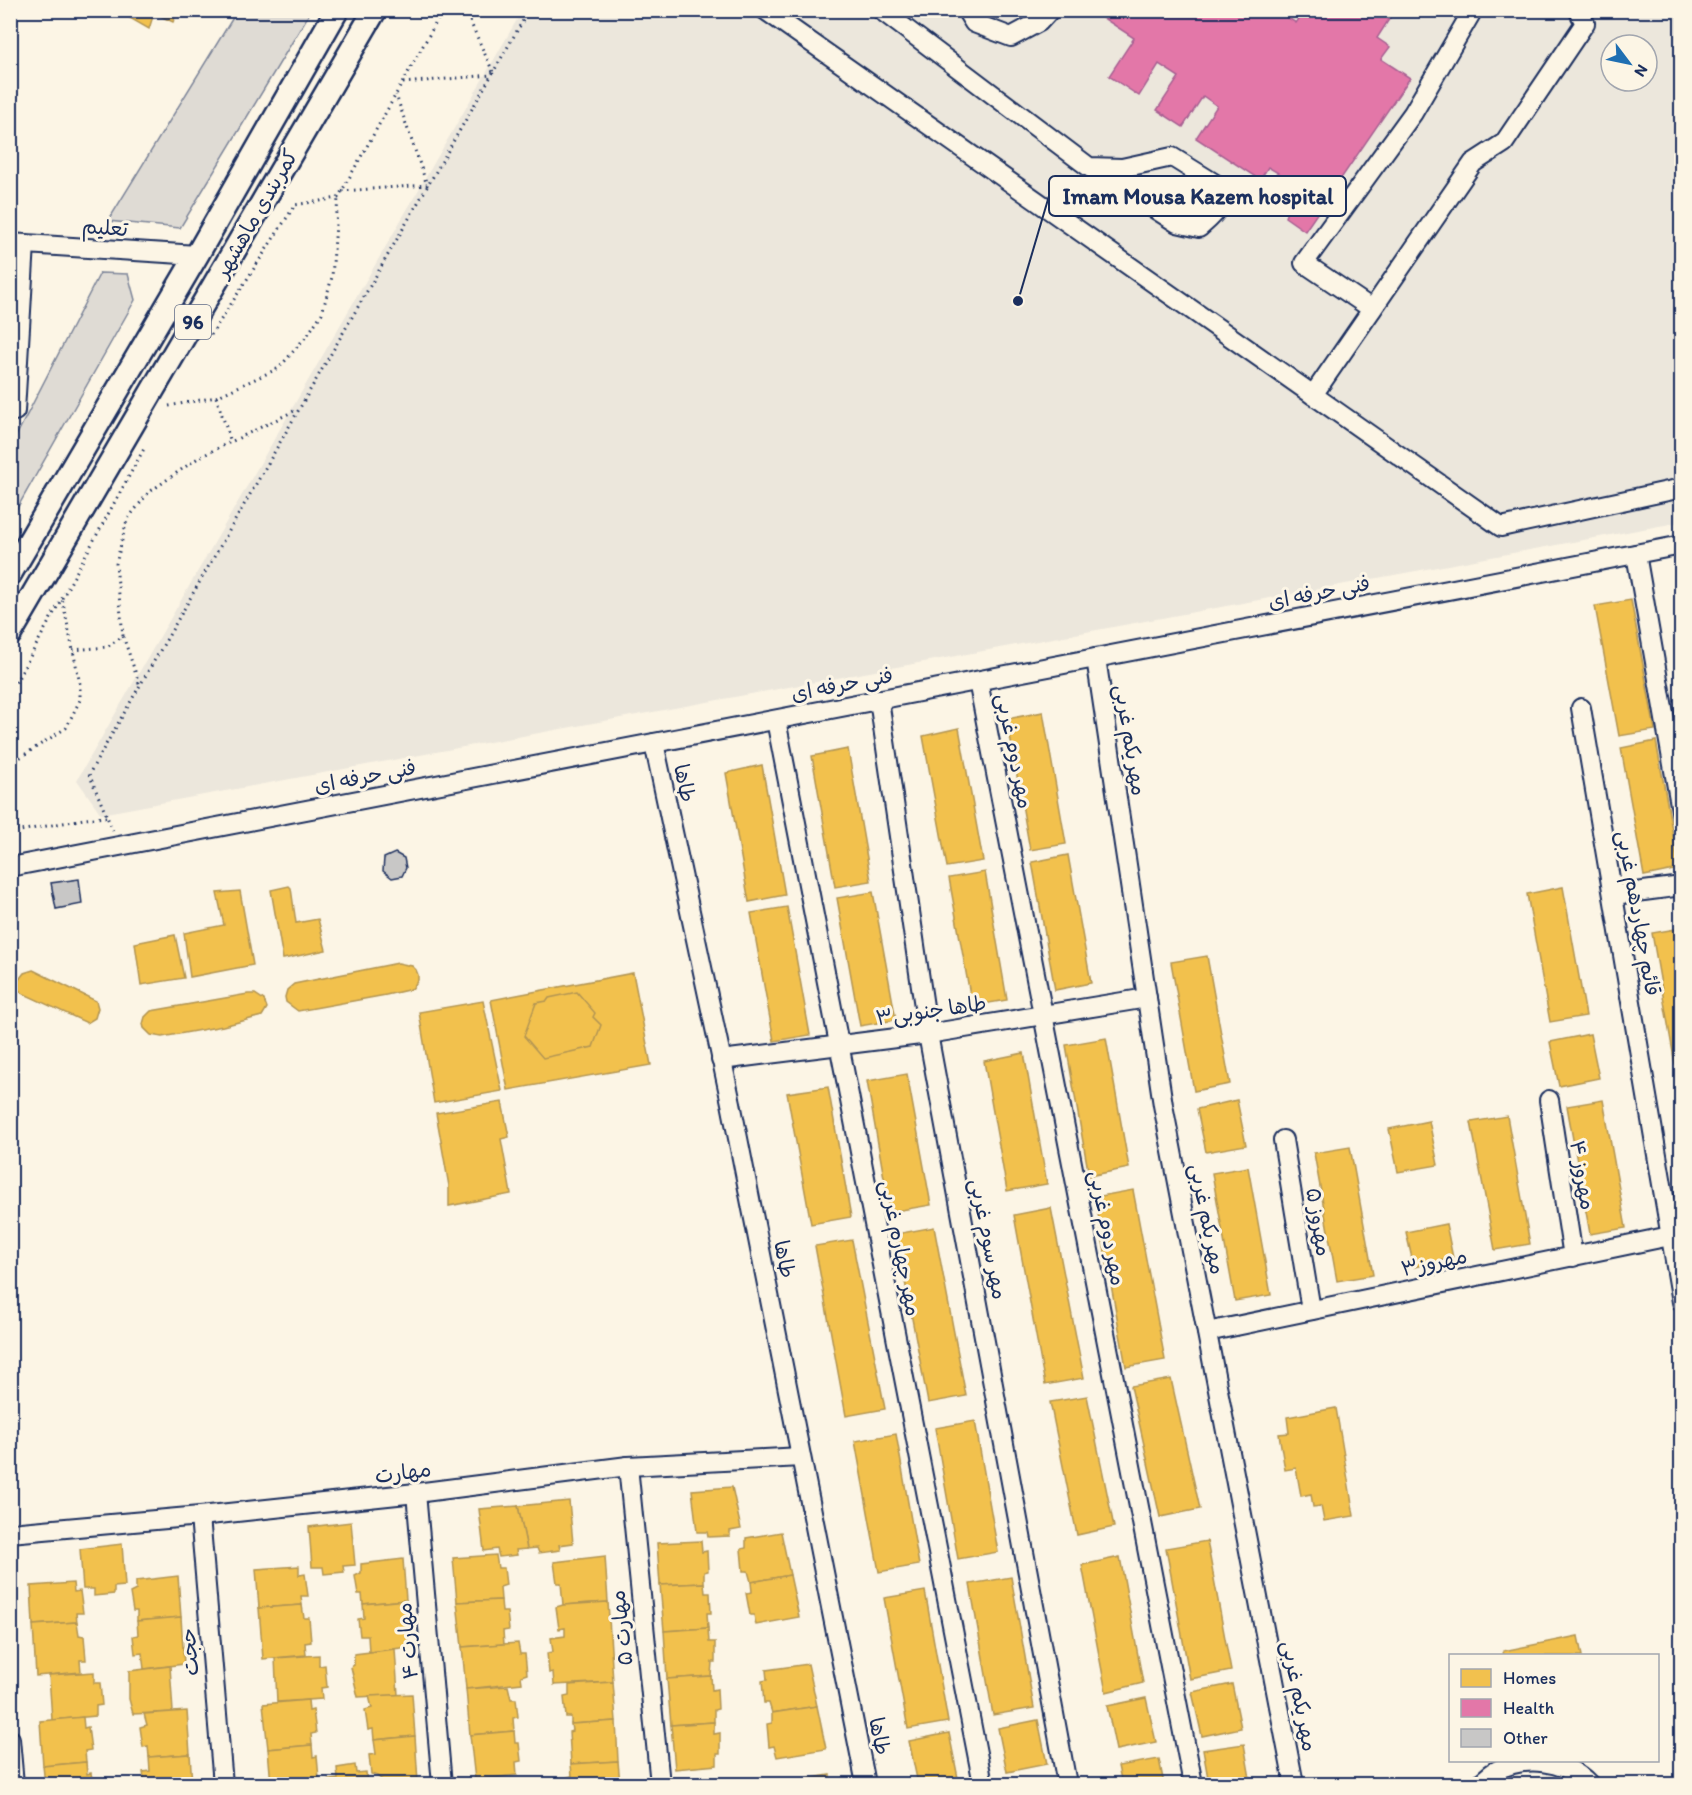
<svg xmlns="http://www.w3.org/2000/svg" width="1692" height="1795" font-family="Itim,'Playpen Sans Arabic',sans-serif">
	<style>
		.built { fill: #ece7dc; fill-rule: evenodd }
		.green { fill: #dfdbd4; stroke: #7d8599; stroke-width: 1.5 }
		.homes { fill: #f2c14e; stroke: #b29553; stroke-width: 1.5 }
		.health { fill: #e377a8; stroke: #a76192; stroke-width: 1.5 }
		.building { fill: #c8c7c6; stroke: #1b2f5e; stroke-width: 1.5 }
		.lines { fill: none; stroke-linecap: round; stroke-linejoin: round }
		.minor-casing { stroke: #1b2f5e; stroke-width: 22 }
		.major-casing { stroke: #1b2f5e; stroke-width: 27 }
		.path { stroke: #1b2f5e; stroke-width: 3; stroke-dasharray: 1.5 4.5; stroke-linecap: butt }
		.minor { stroke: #fcf5e5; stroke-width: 18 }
		.major { stroke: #fcf5e5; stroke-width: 22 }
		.labels { text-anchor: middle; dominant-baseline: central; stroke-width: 6; stroke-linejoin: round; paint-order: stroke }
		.shield { fill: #fcf5e5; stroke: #5e6a86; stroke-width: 1.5 }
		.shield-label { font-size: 20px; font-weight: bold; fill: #1b2f5e }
		.street-label { font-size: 21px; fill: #1b2f5e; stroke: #fcf5e5 }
		.leader { fill: none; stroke: #1b2f5e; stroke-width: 2 }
		.callout-dot { fill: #1b2f5e; stroke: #fcf5e5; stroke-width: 2 }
		.callout { fill: #fcf5e5; stroke: #1b2f5e; stroke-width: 2 }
		.callout-label { font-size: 22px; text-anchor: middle; font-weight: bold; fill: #1b2f5e }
	</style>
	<rect width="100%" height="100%" fill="#fcf5e5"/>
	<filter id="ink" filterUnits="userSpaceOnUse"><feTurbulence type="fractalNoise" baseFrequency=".0167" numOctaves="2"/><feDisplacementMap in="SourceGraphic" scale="12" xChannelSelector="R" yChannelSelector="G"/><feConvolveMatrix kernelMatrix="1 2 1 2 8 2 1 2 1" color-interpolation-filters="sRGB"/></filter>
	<g filter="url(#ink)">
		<path class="built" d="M522,11h1159v511l-1580,292 -24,-34zM1611,45h36v36h-36z"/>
		<g class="green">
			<polygon points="237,11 311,11 180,228 108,221"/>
			<polygon points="100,273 128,274 135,300 11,519 11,446"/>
		</g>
		<g class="homes">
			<polygon points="116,10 178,10 173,22 154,13 149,29"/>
			<polygon points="1631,600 1655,730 1619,736 1595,606"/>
			<polygon points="1043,712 1066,844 1030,850 1007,719"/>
			<polygon points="959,728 983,861 947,867 923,736"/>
			<polygon points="1656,741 1679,869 1644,876 1621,748"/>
			<polygon points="848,749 871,881 835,887 812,756"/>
			<polygon points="762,765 785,895 749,902 726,773"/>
			<polygon points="1068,855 1091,983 1055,990 1032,862"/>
			<polygon points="985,872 1007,1000 972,1006 949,878"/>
			<polygon points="289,886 291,888 296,923 318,919 326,950 283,959 271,890"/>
			<polygon points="1563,887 1586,1016 1550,1022 1527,894"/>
			<polygon points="240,891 253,965 190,977 184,933 224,925 217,893"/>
			<polygon points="873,892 896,1020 860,1026 837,898"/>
			<polygon points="787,907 810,1035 774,1041 751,913"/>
			<polygon points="1682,928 1682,1063 1675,1064 1652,933"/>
			<polygon points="175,935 184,978 141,985 135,943"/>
			<polygon points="1207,956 1230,1084 1194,1091 1171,962"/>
			<polygon points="398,963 412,966 416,970 418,975 418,980 412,989 386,995 298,1011 286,1002 285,997 287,990 294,984"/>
			<polygon points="33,970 96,1001 98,1008 95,1018 87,1023 22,993 17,988 17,982 24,973"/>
			<polygon points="633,973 651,1065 508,1090 491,1000"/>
			<polygon points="577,992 595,1013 593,1017 601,1025 593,1047 543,1058 524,1036 536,1003 547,1001 549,998"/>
			<polygon points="248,994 255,994 264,1000 267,1008 262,1016 223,1026 162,1037 151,1035 144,1028 143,1024 145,1017 151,1011"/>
			<polygon points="483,1001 502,1091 434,1103 419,1012"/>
			<polygon points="1590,1034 1599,1078 1559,1086 1550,1042"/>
			<polygon points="1106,1038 1129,1168 1089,1176 1066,1045"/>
			<polygon points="1024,1053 1047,1184 1007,1191 984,1061"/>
			<polygon points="907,1074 931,1205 890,1212 867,1081"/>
			<polygon points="828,1087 851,1217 811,1224 787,1093"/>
			<polygon points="1237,1100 1246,1145 1206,1152 1197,1109"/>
			<polygon points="1603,1100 1626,1228 1590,1234 1567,1106"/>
			<polygon points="502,1102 509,1137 501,1139 511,1194 449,1206 449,1186 436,1113"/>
			<polygon points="1507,1116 1530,1244 1495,1250 1471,1122"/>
			<polygon points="1429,1121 1438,1165 1398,1172 1389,1129"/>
			<polygon points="1350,1147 1373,1275 1337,1281 1314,1153"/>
			<polygon points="1248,1167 1271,1295 1235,1301 1212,1173"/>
			<polygon points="1133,1190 1165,1360 1126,1367 1095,1197"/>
			<polygon points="1051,1208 1084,1378 1045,1385 1014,1215"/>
			<polygon points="1446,1224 1453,1258 1414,1267 1406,1232"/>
			<polygon points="934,1227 966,1396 928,1403 896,1234"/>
			<polygon points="852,1240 885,1409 846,1416 815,1246"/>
			<polygon points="1171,1379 1200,1509 1160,1517 1131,1386"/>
			<polygon points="1087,1396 1114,1527 1077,1535 1050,1402"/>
			<polygon points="1336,1408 1354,1516 1324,1521 1321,1506 1313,1507 1311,1494 1301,1496 1296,1468 1285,1470 1279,1434 1289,1433 1287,1417"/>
			<polygon points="975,1421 998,1552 958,1559 935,1428"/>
			<polygon points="896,1434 919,1565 879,1572 855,1441"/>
			<polygon points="732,1487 741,1529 730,1531 730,1536 708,1537 707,1532 697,1532 692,1490"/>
			<polygon points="569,1501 573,1543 559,1545 560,1550 539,1553 537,1548 527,1549 518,1506"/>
			<polygon points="518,1506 527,1549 516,1550 517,1555 499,1557 497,1549 484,1551 479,1509"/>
			<polygon points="351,1522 355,1565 343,1566 344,1572 324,1574 323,1567 312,1567 309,1527"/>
			<polygon points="781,1532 790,1575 751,1582 748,1571 743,1571 741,1549 746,1548 746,1538"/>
			<polygon points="701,1541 702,1552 707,1551 708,1571 704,1572 704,1583 660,1585 657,1543"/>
			<polygon points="1207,1541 1231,1671 1190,1679 1166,1548"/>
			<polygon points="122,1544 125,1586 114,1587 114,1594 94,1596 94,1589 83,1589 80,1549"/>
			<polygon points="496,1555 498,1568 504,1568 506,1585 500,1587 501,1600 457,1602 453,1558"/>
			<polygon points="605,1556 608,1602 563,1605 561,1583 557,1583 554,1562"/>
			<polygon points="1120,1557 1143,1683 1106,1692 1082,1565"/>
			<polygon points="403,1559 406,1600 363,1604 362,1594 358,1594 355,1576 361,1573 361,1564"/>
			<polygon points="299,1566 299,1575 305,1574 308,1596 301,1596 302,1605 259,1608 256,1569"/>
			<polygon points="790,1575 799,1617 756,1625 754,1615 750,1615 746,1593 752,1592 751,1582"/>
			<polygon points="178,1576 181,1617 137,1621 137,1611 133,1611 130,1593 136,1590 136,1581"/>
			<polygon points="1011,1577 1034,1708 993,1715 970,1584"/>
			<polygon points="73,1583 74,1592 80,1591 83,1613 76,1613 77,1622 33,1625 31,1586"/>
			<polygon points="704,1583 705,1593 710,1593 711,1613 707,1613 708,1628 664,1631 660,1585"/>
			<polygon points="925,1591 948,1722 908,1729 884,1598"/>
			<polygon points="406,1600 409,1647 369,1652 368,1636 360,1636 358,1619 364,1618 363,1604"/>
			<polygon points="501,1600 502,1612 507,1612 509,1630 503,1631 504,1644 462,1647 457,1602"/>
			<polygon points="608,1602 613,1682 554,1685 553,1672 549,1673 547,1653 553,1652 551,1638 565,1636 565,1628 559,1629 556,1607 563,1605"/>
			<polygon points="302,1605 304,1618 309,1618 311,1642 305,1643 306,1655 263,1659 259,1608"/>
			<polygon points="181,1617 184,1664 144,1669 142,1653 135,1654 133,1636 138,1635 137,1621"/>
			<polygon points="77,1622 79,1635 84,1636 86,1660 80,1660 81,1672 36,1676 33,1625"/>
			<polygon points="708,1628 709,1642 715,1642 715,1662 712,1662 711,1676 667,1679 664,1631"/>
			<polygon points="1578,1636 1582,1656 1504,1656 1503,1651"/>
			<polygon points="518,1643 520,1654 525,1654 527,1674 521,1676 522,1683 466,1689 462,1647"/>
			<polygon points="395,1649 398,1695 358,1697 351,1667 354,1665 354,1654"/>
			<polygon points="319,1655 319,1666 325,1665 327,1687 321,1688 322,1699 277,1702 275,1658"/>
			<polygon points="808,1664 817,1706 772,1713 769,1703 764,1703 762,1681 767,1680 766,1670"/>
			<polygon points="170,1666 173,1712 133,1714 129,1699 129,1671"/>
			<polygon points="94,1672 94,1683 100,1683 102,1705 96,1706 96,1716 52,1720 49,1675"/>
			<polygon points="711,1676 712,1690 717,1689 718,1709 714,1710 714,1722 671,1725 667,1679"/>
			<polygon points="613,1682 616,1721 571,1724 571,1717 566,1717 564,1697 569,1696 569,1685"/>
			<polygon points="1232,1684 1241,1728 1202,1736 1192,1692"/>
			<polygon points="508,1686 511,1699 516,1699 518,1717 513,1718 514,1731 470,1735 466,1689"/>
			<polygon points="412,1694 415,1736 374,1740 373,1729 368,1730 365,1710 372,1708 369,1696"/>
			<polygon points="1146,1698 1156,1742 1116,1750 1107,1706"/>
			<polygon points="308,1700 309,1711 313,1710 316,1733 311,1734 312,1745 268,1749 263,1704"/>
			<polygon points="817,1706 826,1749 777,1757 774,1746 769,1747 767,1724 772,1723 772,1713"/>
			<polygon points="187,1711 190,1754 149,1757 148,1746 143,1747 140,1727 147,1725 144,1714"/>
			<polygon points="83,1717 84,1728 88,1727 91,1750 85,1751 86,1762 43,1766 40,1721"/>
			<polygon points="1038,1720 1047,1764 1007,1772 998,1728"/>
			<polygon points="616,1721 618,1761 571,1764 569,1732 572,1731 571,1724"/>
			<polygon points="714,1722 714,1734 720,1733 720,1754 717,1754 717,1765 675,1769 671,1725"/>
			<polygon points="514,1731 515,1743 519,1743 521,1761 516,1762 517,1775 475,1780 470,1735"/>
			<polygon points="949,1733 958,1778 918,1784 909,1741"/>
			<polygon points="415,1736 418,1782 387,1784 377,1776 371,1774 369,1755 376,1754 374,1740"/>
			<polygon points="1244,1744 1251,1784 1209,1784 1203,1750"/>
			<polygon points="312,1745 313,1757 317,1756 319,1779 313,1780 314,1784 271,1784 268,1749"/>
			<polygon points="190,1754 192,1784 145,1784 143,1772 150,1771 149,1757"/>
			<polygon points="1159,1759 1164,1784 1122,1784 1118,1766"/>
			<polygon points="618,1761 620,1784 571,1784 568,1777 572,1776 571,1764"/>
			<polygon points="86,1762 87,1774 91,1773 93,1784 45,1784 43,1766"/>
			<polygon points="355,1765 356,1773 366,1772 367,1784 324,1784 324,1781 338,1779 337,1768"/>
			<polygon points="830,1775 831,1784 784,1784 784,1783"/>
		</g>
		<polygon class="health" points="1091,10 1276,10 1296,23 1303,13 1300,10 1395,10 1377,38 1390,47 1381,59 1410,78 1305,231 1285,217 1297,184 1268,167 1260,180 1196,138 1217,106 1203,96 1183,127 1157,110 1179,77 1159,64 1139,96 1109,76 1134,38"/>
		<g class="building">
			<polygon points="395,853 404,858 406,868 402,876 392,878 383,871 384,858"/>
			<polygon points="79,879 82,904 56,909 51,883"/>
		</g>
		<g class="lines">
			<g class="minor-casing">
				<g id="minor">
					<polyline points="765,10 1501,527 1682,488"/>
					<path d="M881,10l208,157 88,56 22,5c13,-12 26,-21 23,-40l-50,-31 -50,11 -33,-1"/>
					<polyline points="966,10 974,23 1011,37 1039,22 1050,10"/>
					<polyline points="10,243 197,255"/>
					<polyline points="1372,309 1304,263 1413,113 1473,10"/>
					<polyline points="1313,395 1473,163 1504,143 1585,23 1578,10"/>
					<polyline points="15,411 25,244"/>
					<polyline points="1636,554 1682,816"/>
					<polyline points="1096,658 1163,1105 1294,1784"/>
					<polyline points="978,681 1193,1784"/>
					<polyline points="879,700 928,1034 1067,1784"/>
					<polyline points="1581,708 1682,1302"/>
					<polyline points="776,720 983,1784"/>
					<polyline points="654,743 731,1103 866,1784"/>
					<polyline points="10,867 1682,545"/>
					<polyline points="1613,895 1682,886"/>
					<polyline points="721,1060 928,1034 1147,998"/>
					<polyline points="1549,1100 1573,1257"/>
					<polyline points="1283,1140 1311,1310"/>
					<polyline points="1207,1332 1670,1236"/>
					<polyline points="628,1466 660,1784"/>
					<polyline points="416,1493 442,1784"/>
					<polyline points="200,1516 223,1784"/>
					<polyline points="10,1533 200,1516 416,1493 628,1466 801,1457"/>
					<polyline points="10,1739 14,1784"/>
					<path d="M1479,1784c5,-3 10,-9 15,-12 29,-17 71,-13 95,12"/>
				</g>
			</g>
			<g class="major-casing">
				<g id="major">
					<polyline points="10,574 197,255 337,10"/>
					<polyline points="10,634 375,10"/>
				</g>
			</g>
			<g class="path">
				<polyline points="465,10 493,72"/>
				<polyline points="403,83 491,75"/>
				<polyline points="342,191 427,185 396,95"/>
				<polyline points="211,335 295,205 338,198 443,10"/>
				<polyline points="216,397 279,368 309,333 322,313 332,277 338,198"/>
				<polyline points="169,406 216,397 231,442"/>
				<polyline points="123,636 116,564 127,520 148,493 198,458 296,410"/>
				<polyline points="73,650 107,647 123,636 140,686"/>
				<polyline points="10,693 145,447"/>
				<polyline points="10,764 66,728 80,700 80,684 62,598"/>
				<polyline points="10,829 20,831 84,819 107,817"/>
				<polyline points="113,831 89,774 529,10"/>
			</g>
			<use href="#minor" class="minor"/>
			<use href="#major" class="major"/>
		</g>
	</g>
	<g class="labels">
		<rect class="shield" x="175" y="305" width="36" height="34" rx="4.5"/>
		<g class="shield-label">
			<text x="193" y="322">96</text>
		</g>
		<g class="street-label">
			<text transform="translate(256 213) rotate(-60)">کمربندی ماهشهر</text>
			<text transform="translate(105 227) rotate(4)">تعلیم</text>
			<text transform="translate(1319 592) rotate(-11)">فنی حرفه ای</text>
			<text transform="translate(842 684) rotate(-11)">فنی حرفه ای</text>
			<text transform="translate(1131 740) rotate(81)">مهر یکم غربی</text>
			<text transform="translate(1015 751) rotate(79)">مهر دوم غربی</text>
			<text transform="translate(365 776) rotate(-11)">فنی حرفه ای</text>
			<text transform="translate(685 783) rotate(78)">طاها</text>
			<text transform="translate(1639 913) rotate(80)">قائم چهاردهم غربی</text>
			<text transform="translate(931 1010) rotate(-8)">طاها جنوبی۳</text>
			<text transform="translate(1583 1175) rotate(81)">مهروز ۴</text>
			<text transform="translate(1208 1219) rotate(79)">مهر یکم غربی</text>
			<text transform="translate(1319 1222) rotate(81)">مهروز ۵</text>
			<text transform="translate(1108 1228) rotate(79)">مهر دوم غربی</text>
			<text transform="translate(989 1239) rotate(79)">مهر سوم غربی</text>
			<text transform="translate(901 1248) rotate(79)">مهر چهارم غربی</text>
			<text transform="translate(785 1259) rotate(79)">طاها</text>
			<text transform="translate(1434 1262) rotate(-12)">مهروز۳</text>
			<text transform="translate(403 1472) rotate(-7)">مهارت</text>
			<text transform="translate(621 1628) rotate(-96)">مهارت ۵</text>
			<text transform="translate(407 1641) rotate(-95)">مهارت ۴</text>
			<text transform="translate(189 1652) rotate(-95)">حجت</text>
			<text transform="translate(1300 1696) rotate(79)">مهر یکم غربی</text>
			<text transform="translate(880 1736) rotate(79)">طاها</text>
		</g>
	</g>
	<path class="leader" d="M1018 301L1049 196"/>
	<circle class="callout-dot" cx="1018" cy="301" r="6"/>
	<rect class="callout" x="1049" y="176" width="297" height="40" rx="6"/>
	<g class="callout-label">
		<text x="1198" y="204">Imam Mousa Kazem hospital</text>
	</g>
	<rect width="1692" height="1795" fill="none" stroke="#fcf5e5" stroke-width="36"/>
	<rect x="18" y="18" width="1656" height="1759" fill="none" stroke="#1b2f5e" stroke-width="2" filter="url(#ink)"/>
	<rect x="1449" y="1654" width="210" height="108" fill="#fcf5e5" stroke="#a2a6af" stroke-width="1.5"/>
	<rect x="1461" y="1669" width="30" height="18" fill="#f2c14e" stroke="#a2a6af" stroke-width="1.5"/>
	<text x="1503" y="1684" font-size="18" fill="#1b2f5e">Homes</text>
	<rect x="1461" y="1699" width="30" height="18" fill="#e377a8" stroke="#a2a6af" stroke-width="1.5"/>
	<text x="1503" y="1714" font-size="18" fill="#1b2f5e">Health</text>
	<rect x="1461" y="1729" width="30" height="18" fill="#c8c7c6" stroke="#a2a6af" stroke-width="1.5"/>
	<text x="1503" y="1744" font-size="18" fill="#1b2f5e">Other</text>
	<g transform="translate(1629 63) rotate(122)"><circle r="28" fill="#fcf5e5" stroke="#a2a6af" stroke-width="1.5"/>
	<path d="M0-4.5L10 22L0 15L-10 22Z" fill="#1f6fb2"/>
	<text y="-9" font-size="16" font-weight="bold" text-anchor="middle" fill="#1b2f5e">N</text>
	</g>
</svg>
